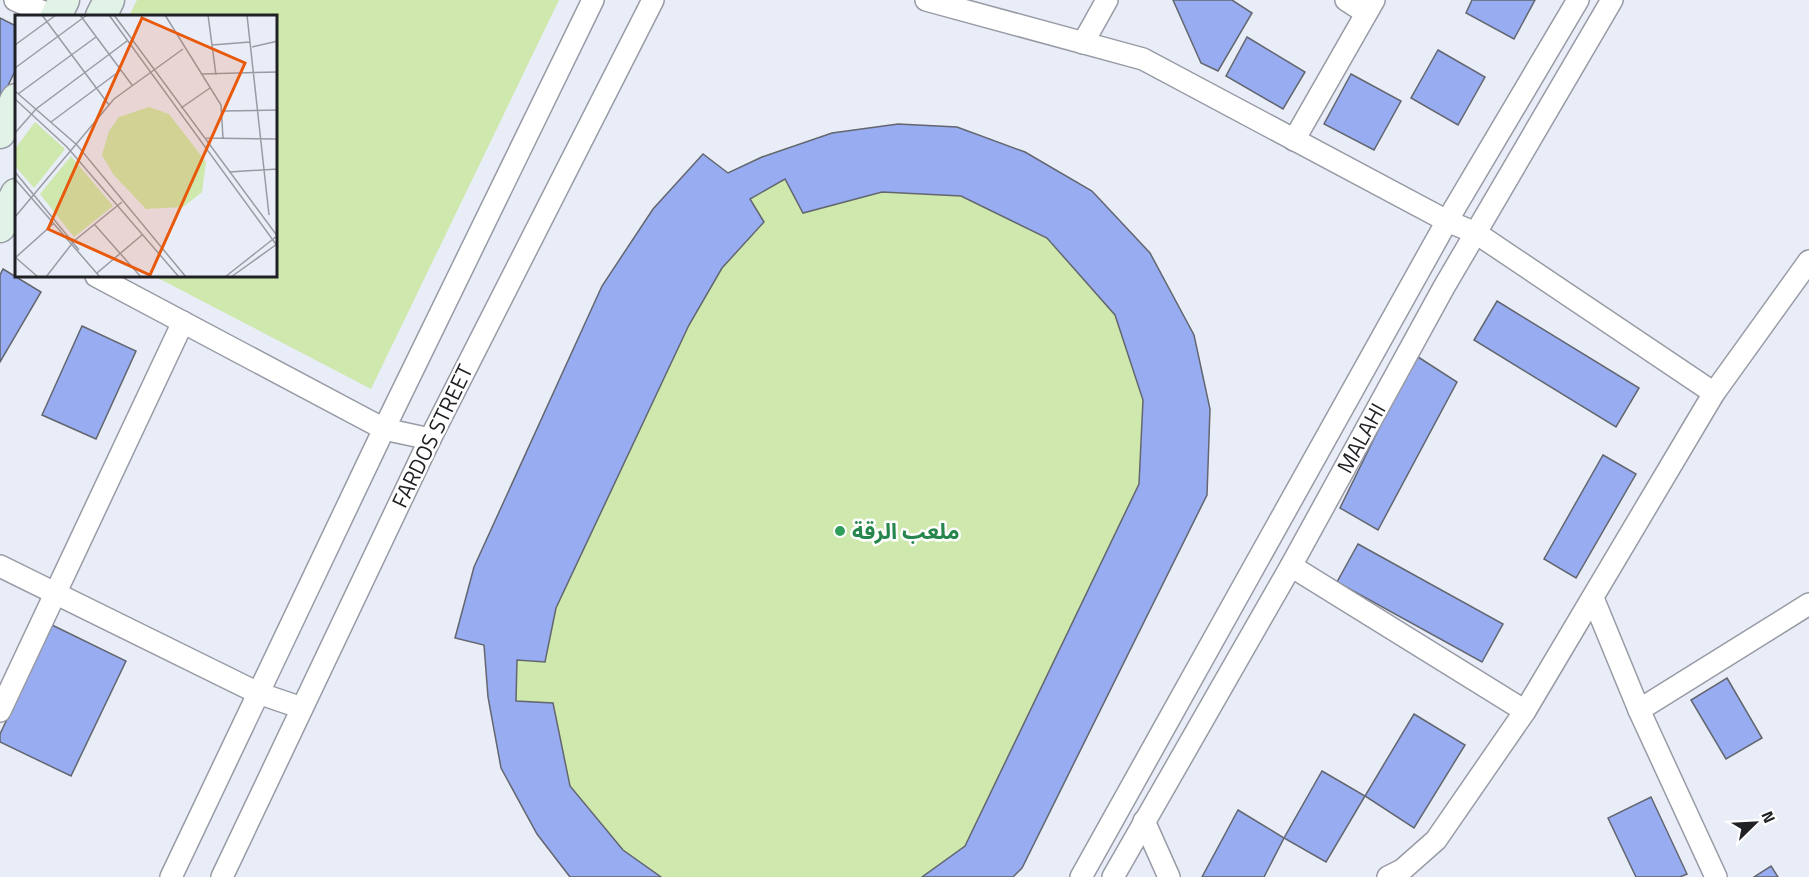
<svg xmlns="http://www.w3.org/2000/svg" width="1809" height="877" font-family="'Titillium Web','Noto Sans Arabic',sans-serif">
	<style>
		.green { fill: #cee8ad }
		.building { fill: #97acf1; stroke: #63666f; stroke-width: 1.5 }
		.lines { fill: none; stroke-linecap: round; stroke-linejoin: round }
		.street-casing { stroke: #989ba5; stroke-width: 24 }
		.secondary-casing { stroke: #989ba5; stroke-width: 33 }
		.street { stroke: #fff; stroke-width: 21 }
		.secondary { stroke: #e0f3e6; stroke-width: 30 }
		.leisure-dot { fill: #2e9e5b; stroke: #fff; stroke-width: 2 }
		.labels { text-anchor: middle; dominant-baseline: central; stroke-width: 5; stroke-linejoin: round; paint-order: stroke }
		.street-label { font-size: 22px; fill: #202125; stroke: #fff }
		.leisure-label { font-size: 22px; font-weight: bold; fill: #27864d; stroke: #fff; text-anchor: start }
		.inset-road { fill: none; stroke: #999ba3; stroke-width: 1.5 }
		.view { fill: #e8590c; fill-opacity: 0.15; stroke: #e8590c; stroke-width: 3 }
		.inset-edge { fill: none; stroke: #202125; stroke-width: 3 }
	</style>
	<rect width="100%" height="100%" fill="#e9edf7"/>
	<g class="green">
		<polygon points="137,0 559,0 371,389 154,276 276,276 276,16 129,16"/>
		<polygon points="898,124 957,127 1025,152 1092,191 1150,253 1194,335 1210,409 1207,495 1022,868 1013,877 570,877 537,834 501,768 488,697 484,645 455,638 474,567 602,286 653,209 703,154 728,173 762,156 832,133"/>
	</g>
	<g class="building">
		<polygon points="1173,0 1232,0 1252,13 1218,71 1201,63"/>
		<polygon points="1472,0 1535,0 1514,39 1466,13"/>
		<polygon points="0,18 16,26 16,69 0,102"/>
		<polygon points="1247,37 1305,72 1283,109 1226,76"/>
		<polygon points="1438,50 1485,77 1458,125 1411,98"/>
		<polygon points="1351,74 1401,101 1374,150 1324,124"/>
		<polygon points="898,124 957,127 1025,152 1092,191 1150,253 1194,335 1210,409 1207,495 1022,868 1013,877 922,877 965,846 1139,484 1143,400 1115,315 1047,238 961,196 882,192 803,213 785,179 750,199 764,222 722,268 689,325 556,608 545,662 517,660 516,701 553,703 570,786 623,850 661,877 570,877 537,834 501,768 488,697 484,645 455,638 474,567 602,286 653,209 703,154 728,173 762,157 832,133"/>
		<polygon points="3,269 41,292 0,362 0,275"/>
		<polygon points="1497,301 1639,388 1616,427 1474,340"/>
		<polygon points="82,326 136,351 96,439 42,415"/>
		<polygon points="1415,355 1457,382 1378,530 1340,508"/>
		<polygon points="1603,455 1636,474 1576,578 1544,559"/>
		<polygon points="1358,544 1503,624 1482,662 1337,582"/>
		<polygon points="52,625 126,661 71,776 0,742 0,734"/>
		<polygon points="1727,678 1762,738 1726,759 1691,700"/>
		<polygon points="1414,714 1465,745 1414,828 1365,796"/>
		<polygon points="1322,771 1365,796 1326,862 1284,838"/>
		<polygon points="1651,797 1687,874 1680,877 1636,877 1608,818"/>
		<polygon points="1238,810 1284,838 1264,877 1202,877"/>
		<polygon points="1771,866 1778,877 1754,877"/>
	</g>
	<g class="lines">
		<g class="street-casing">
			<g id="street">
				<polyline points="15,0 53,16"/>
				<polyline points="926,0 1143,59 1447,221 1476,233 1714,393"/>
				<polyline points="1346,0 1366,13"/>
				<polyline points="1083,43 1107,0"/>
				<polyline points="1294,140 1374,0"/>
				<polyline points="96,276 384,429 430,439"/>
				<polyline points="0,566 258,693 302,708"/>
				<polyline points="1291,566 1525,711"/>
				<polyline points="1593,598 1639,710 1716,877"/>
				<polyline points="1639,710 1809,604"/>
				<polyline points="0,711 183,322"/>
				<polyline points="1144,821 1169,877"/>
				<polyline points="171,877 384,429 593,0"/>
				<polyline points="222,877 430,439 653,0"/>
				<polyline points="1081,877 1447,221 1578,0"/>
				<polyline points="1113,877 1291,566 1444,287 1612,0"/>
				<polyline points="1388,877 1402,870 1436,840 1525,711 1714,393 1809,261"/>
			</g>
		</g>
		<g class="secondary-casing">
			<g id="secondary">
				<polyline points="56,16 64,0"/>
				<polyline points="101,16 109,0"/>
				<polyline points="0,133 16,99"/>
				<polyline points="0,227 16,194"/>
			</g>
		</g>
		<use href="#street" class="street"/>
		<use href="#secondary" class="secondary"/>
	</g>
	<circle class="leisure-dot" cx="840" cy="531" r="6"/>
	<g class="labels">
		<g class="street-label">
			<text transform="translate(432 436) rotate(-64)">FARDOS STREET</text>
			<text transform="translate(1361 438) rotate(-61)">MALAHI</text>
		</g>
		<g class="leisure-label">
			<text x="852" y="531">ملعب الرقة</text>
		</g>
	</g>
	<g transform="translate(15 15)">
		<rect width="262" height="262" fill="#e9edf7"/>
		<path d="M134,92l20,7 37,48 -4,30 -19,15 -37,2 -33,-35 -11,-19 7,-24 10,-14zM20,107l30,27 -31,39 -19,-22v-17zM56,141l42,50 -39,31 -34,-43z" fill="#cee8ad"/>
		<path class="inset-road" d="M27,0l67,90M65,0l52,70M94,0l169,232M99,0l164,222M150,0l56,90 2,33M193,0l8,60M232,0l22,200M0,30l41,-30M197,30l38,-3M237,32l26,-6M0,53l72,-53M186,59l77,-2M0,76l62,54 109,132M3,79l78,-57M0,84l52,48 112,130M166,93l29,-20M208,96l55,-1M36,107l70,-52M0,118l21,-24 91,-68M189,123l74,1M0,157l64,78M214,157l49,-3M0,164l85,98M0,202l99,-118 69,-50M80,210l46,52M0,242l23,20M0,243l38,-34M82,258l45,-38M31,262l28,-36 48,-39M210,262l52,-41M216,262l46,-33"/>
		<path class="view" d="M127,3l103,45 -95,212 -102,-46z"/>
		<rect width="262" height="262" class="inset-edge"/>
	</g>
	<g transform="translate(1755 823) rotate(66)" stroke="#ffffff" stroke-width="4.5" paint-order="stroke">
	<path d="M0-4.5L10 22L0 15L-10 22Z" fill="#202125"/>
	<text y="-9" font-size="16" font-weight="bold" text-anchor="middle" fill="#202125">N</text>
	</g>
</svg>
